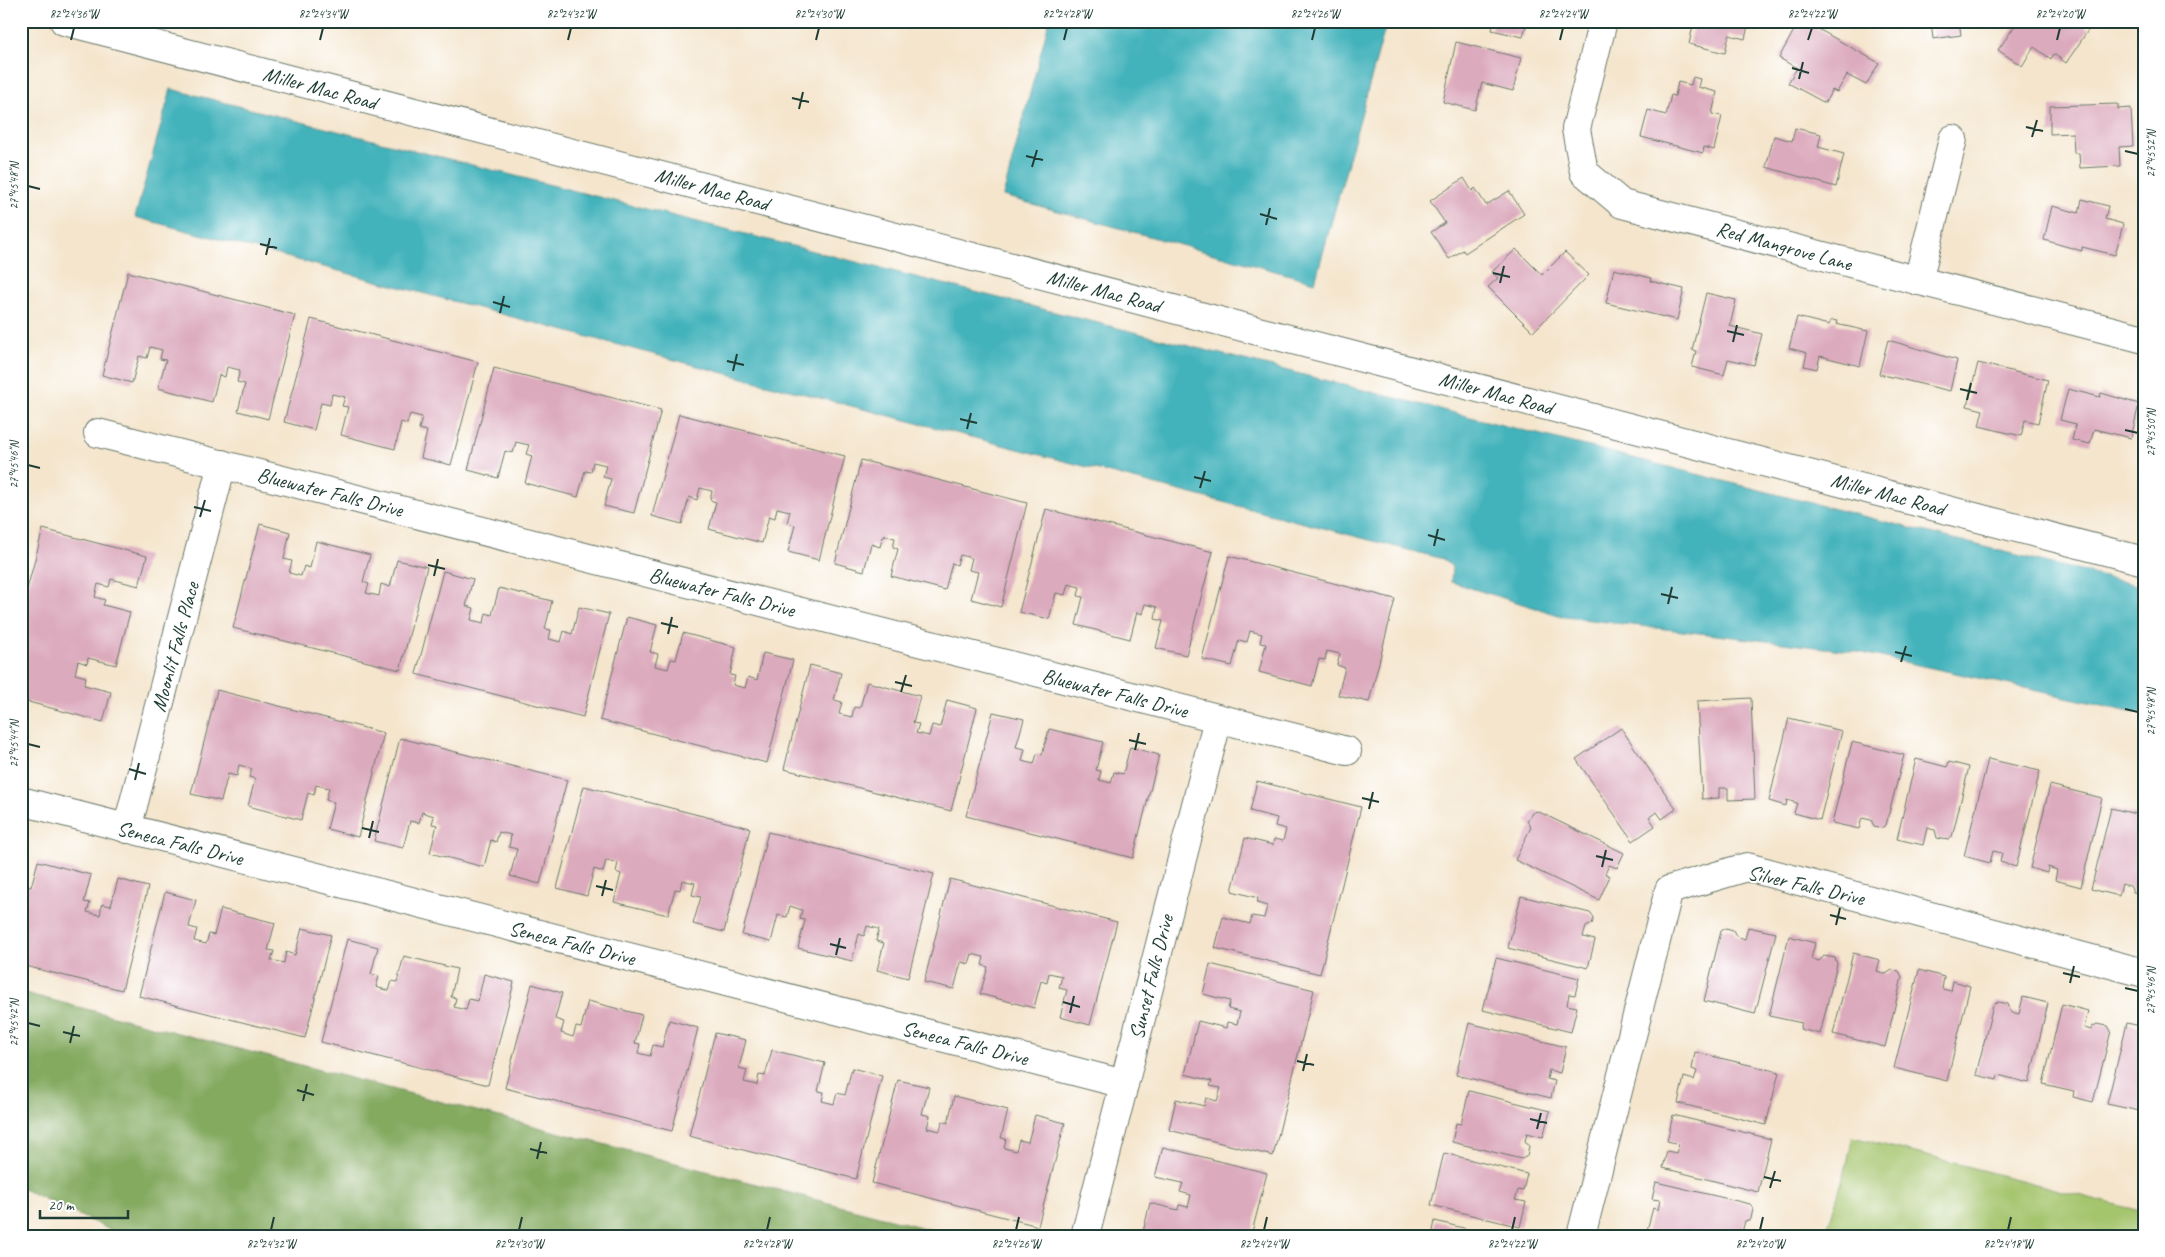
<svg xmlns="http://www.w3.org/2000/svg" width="2165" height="1257" font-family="Caveat,sans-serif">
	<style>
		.green { fill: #a5c56d; stroke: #628150 }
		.forest { fill: #84aa60; stroke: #52744a }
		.water { fill: #42b2bb; stroke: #307878 }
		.building { fill: #dcaabd }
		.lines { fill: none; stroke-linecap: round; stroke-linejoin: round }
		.minor-casing { stroke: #6a7869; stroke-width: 30 }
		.tertiary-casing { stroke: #6a7869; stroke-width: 30 }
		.minor { stroke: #fff; stroke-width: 28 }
		.tertiary { stroke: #fff; stroke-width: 28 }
		.ticks { fill: none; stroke: #1f3d34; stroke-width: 2 }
		.labels { text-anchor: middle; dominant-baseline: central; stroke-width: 4; stroke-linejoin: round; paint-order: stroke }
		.street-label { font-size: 21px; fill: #1f3d34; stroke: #fff }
		.neatline { fill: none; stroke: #1f3d34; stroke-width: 2 }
		.ticks-label { font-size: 12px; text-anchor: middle; fill: #1f3d34 }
	</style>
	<rect width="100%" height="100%" fill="#fff"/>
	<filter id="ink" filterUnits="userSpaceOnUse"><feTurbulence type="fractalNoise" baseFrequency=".02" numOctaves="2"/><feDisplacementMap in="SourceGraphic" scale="10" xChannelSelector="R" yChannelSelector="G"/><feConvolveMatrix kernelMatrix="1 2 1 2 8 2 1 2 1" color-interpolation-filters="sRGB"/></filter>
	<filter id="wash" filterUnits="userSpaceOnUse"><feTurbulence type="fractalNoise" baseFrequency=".0096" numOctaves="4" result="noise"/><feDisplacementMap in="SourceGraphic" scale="20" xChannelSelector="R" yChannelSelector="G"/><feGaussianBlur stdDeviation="1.12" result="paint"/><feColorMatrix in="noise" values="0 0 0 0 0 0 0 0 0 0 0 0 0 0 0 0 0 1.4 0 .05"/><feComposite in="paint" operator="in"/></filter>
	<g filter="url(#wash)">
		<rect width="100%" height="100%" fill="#f4e5cc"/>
		<polygon class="green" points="1853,1137 2144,1212 2144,1236 1825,1236 1845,1172"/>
		<polygon class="forest" points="21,992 955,1236 123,1236 21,1188"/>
		<g class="water">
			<polygon points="1049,21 1387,21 1315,282 1003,196"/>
			<polygon points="171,89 2144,587 2144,714 1858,652 1565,617 1451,582 1452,567 1443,559 739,377 135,217"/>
		</g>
		<g id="blocks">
			<g class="building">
				<polygon points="1494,21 1527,21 1523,37 1492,30"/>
				<polygon points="1694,21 1749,21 1745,39 1729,35 1725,53 1689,44"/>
				<polygon points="1799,21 1804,21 1879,63 1866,85 1847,75 1837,92 1832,90 1825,103 1788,83 1797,68 1779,58"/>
				<polygon points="1931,21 1959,21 1961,35 1933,39"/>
				<polygon points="2018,21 2077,21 2089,29 2066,63 2054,54 2051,59 2034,47 2022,66 1998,50"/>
				<polygon points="1456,42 1521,58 1513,91 1482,83 1475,110 1443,102"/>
				<polygon points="1693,77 1700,79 1698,87 1717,92 1712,114 1722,116 1714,150 1704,147 1703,153 1641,137 1648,110 1666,115 1671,95 1675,96 1678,82 1691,85"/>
				<polygon points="2118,104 2118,109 2131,108 2133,146 2119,147 2120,166 2080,168 2079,153 2074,153 2073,133 2050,134 2050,106"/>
				<polygon points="1795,128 1821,134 1818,147 1844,154 1836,187 1766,167 1774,136 1792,141"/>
				<polygon points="1464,178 1472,191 1475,188 1486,205 1509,191 1524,214 1465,253 1463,250 1449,259 1431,232 1445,223 1430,201"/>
				<polygon points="2082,199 2108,206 2105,219 2123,224 2115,255 2082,247 2082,251 2044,240 2052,206 2079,213"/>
				<polygon points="1516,249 1542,275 1565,252 1589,275 1533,332 1488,287 1498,278 1492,272"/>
				<polygon points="1614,269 1651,278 1650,281 1684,289 1677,320 1606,303"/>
				<polygon points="128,272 295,315 268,419 238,411 245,384 237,382 240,370 227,367 225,377 219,375 212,402 158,388 166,360 160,359 162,350 150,347 147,358 139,356 132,383 102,375"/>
				<polygon points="1706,293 1736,300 1730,326 1762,334 1754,365 1728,359 1724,375 1692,367 1696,351 1692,350"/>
				<polygon points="1797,317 1829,325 1831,320 1837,321 1836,324 1868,331 1860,366 1820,356 1817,369 1804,366 1807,353 1789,348"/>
				<polygon points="311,319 478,362 451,465 421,458 427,431 419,429 422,417 410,414 407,424 401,422 395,449 341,435 348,407 342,406 345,397 332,394 330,405 321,403 314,430 284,422"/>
				<polygon points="1888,340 1957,360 1950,391 1879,374"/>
				<polygon points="1978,363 2048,380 2038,423 2025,420 2021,436 1979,426 1983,410 1967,406"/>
				<polygon points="494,368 661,410 634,513 604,506 611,479 603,477 606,465 593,462 591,472 585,471 578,497 525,483 532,456 526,454 529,445 516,442 513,453 505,451 498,478 468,470"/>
				<polygon points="2068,389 2100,397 2101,393 2139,404 2131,438 2094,429 2090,444 2072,440 2076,424 2060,420"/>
				<polygon points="679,414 845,456 819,560 788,552 795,525 787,523 790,511 777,508 775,518 769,516 762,543 709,529 716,502 710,500 712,491 700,488 697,500 689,497 682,524 652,516"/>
				<polygon points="861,460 1027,503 1001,607 971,599 978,572 969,570 972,558 960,555 957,565 952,563 945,590 891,576 898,549 893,547 895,538 883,535 880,547 871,544 864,571 835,563"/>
				<polygon points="1046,509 1213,552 1186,655 1156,648 1163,621 1155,619 1157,607 1145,604 1142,614 1137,612 1130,639 1076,625 1083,597 1078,596 1080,587 1068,584 1065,595 1056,593 1049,619 1019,612"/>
				<polygon points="260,524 290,532 284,559 292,561 289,573 301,576 304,566 310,568 316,541 370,555 363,582 369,584 366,593 379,596 381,584 390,587 397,560 427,567 400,670 233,628"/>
				<polygon points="43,529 147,556 139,586 111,579 109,587 98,584 95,597 105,600 103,605 130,612 116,665 88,658 87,664 78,661 75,674 86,677 84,685 111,692 103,722 21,700 21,612"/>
				<polygon points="1229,556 1395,599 1369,702 1338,695 1345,668 1337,665 1340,654 1327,651 1325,660 1319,659 1312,686 1259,672 1266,644 1260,643 1262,634 1250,631 1247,642 1239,640 1232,666 1202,659"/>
				<polygon points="443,571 473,579 466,606 474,608 471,620 484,623 486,613 492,615 499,588 552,601 545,629 551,630 549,639 561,642 564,631 572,634 579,607 609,614 583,717 416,674"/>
				<polygon points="627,617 657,625 650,652 658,654 655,666 668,669 671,659 676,660 683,633 736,647 730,675 735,676 733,685 745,688 748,677 757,680 763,653 793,660 767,763 600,720"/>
				<polygon points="810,665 841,673 834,700 842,702 839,714 852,717 854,707 860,708 867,682 920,696 913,723 919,724 916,733 929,736 932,725 940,727 947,700 977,708 951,811 784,769"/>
				<polygon points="217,690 384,733 358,837 327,829 334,802 326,800 329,788 316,785 314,795 308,793 301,820 248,806 255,779 249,777 252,769 239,765 237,776 228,774 221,801 191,794"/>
				<polygon points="1751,698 1755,799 1728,800 1728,788 1719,788 1719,798 1702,799 1697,701"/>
				<polygon points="993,712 1024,719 1016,747 1025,749 1022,761 1034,764 1037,754 1042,755 1049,729 1103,742 1096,770 1101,771 1099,780 1111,783 1114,772 1123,774 1130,747 1159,755 1133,858 966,816"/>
				<polygon points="1789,718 1842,731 1820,820 1794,813 1797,803 1787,800 1786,806 1769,801"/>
				<polygon points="1621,728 1676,809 1662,819 1657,812 1649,817 1655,826 1633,841 1576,759"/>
				<polygon points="400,738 567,780 540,884 510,876 517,849 509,847 511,835 499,832 496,842 491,840 484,867 430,853 437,825 432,824 434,816 422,812 419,823 410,821 403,848 374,841"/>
				<polygon points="1852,742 1904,755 1886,825 1881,828 1874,826 1871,820 1862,818 1859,829 1832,823"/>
				<polygon points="1916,759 1947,767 1949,762 1969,767 1952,837 1948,840 1937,838 1935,830 1927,828 1923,845 1897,839"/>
				<polygon points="1988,759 2040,771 2016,867 2000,862 2002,853 1993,851 1990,863 1964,856"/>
				<polygon points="1257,781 1361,807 1320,974 1215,948 1223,917 1250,924 1252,916 1264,918 1267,906 1257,903 1258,898 1232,891 1245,838 1273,845 1274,839 1283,841 1286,829 1275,826 1277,818 1250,811"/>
				<polygon points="2050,785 2102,798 2081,887 2055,880 2057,870 2048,867 2047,873 2030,868"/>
				<polygon points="584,786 750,828 724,932 693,924 701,897 692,895 695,883 682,880 680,890 675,889 668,915 614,902 621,874 616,872 618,863 606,860 603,872 594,869 587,896 557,888"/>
				<polygon points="2111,808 2144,816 2144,892 2141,894 2133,892 2130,886 2122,884 2119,896 2091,889"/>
				<polygon points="1537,811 1624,853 1617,868 1609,865 1605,874 1610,876 1599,900 1515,860 1531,827 1527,821 1532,813"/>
				<polygon points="768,832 934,874 908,978 877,970 884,943 876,941 879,929 867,926 864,936 859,934 852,961 798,948 805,920 800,919 802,910 790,906 787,917 778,915 771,942 742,935"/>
				<polygon points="38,861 91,875 84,902 90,903 87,912 100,915 102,904 111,906 118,879 148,887 122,990 21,965 21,895 23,896 25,886 31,887"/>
				<polygon points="950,879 1117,922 1090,1025 1060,1017 1067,990 1059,988 1062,976 1049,973 1047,983 1041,981 1034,1008 980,994 988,967 982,965 984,957 972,954 969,964 961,962 954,989 924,982"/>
				<polygon points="165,892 196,900 189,927 197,929 194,941 206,944 209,934 214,935 221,909 275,923 268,950 274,951 271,960 284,963 286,952 295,955 302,928 331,935 305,1038 139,996"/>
				<polygon points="1521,896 1590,913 1594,918 1592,924 1586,927 1583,937 1595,940 1588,968 1508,948"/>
				<polygon points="1748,927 1776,933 1755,1014 1704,1001 1721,931 1726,928 1733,930 1736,936 1745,939"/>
				<polygon points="1789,936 1815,943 1811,959 1819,961 1824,956 1835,958 1837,964 1820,1034 1800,1029 1802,1023 1769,1016"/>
				<polygon points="347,939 378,947 371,974 379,976 376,987 389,991 392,981 397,982 404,956 457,969 451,997 456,998 454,1007 466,1010 469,999 478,1001 484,974 514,982 488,1085 321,1042"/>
				<polygon points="1853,953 1880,960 1877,971 1886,974 1892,970 1899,971 1902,977 1885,1047 1833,1034"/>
				<polygon points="1496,958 1579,978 1575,995 1569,994 1567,1005 1577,1007 1571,1032 1483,1010"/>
				<polygon points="1210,964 1314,990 1273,1156 1169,1130 1176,1099 1204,1106 1206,1098 1217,1101 1221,1088 1210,1086 1212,1081 1185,1074 1198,1021 1226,1028 1227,1022 1237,1024 1240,1012 1228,1009 1230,1001 1203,994"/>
				<polygon points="1919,970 1944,977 1942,989 1951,991 1953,981 1970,986 1947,1081 1894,1068"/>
				<polygon points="532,984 562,993 555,1019 564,1022 561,1033 573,1037 576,1027 581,1028 588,1001 642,1015 635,1043 640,1044 638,1053 650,1056 653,1045 662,1047 669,1020 698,1028 672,1131 505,1088"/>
				<polygon points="2023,997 2048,1003 2029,1083 1998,1075 1997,1080 1976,1075 1993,1005 1998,1002 2008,1004 2011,1012 2019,1014"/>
				<polygon points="2062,1004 2088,1011 2084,1028 2092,1030 2092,1027 2097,1024 2108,1026 2111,1031 2093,1102 2073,1097 2074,1091 2043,1084"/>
				<polygon points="1469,1023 1566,1047 1560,1073 1549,1070 1547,1079 1555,1081 1551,1098 1456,1075"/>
				<polygon points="2127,1023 2144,1027 2144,1112 2107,1104"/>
				<polygon points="715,1033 746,1040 739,1068 747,1070 744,1082 757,1085 759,1075 765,1076 772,1050 825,1063 818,1091 824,1092 822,1101 834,1104 837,1093 845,1095 852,1068 882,1076 856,1179 689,1136"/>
				<polygon points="1695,1052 1779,1072 1766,1125 1678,1103 1684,1077 1694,1080 1697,1071 1692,1069"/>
				<polygon points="898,1080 929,1087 922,1114 930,1116 927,1128 940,1131 942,1121 948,1123 954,1096 1008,1110 1001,1138 1006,1139 1004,1148 1016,1151 1019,1140 1028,1142 1035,1115 1065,1123 1038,1226 872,1183"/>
				<polygon points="1469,1091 1550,1111 1543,1137 1527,1133 1525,1141 1529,1146 1527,1156 1522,1159 1452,1142 1456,1123 1461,1124"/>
				<polygon points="1673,1115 1771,1139 1758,1192 1663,1168 1667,1151 1676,1153 1679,1144 1667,1141"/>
				<polygon points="1163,1147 1267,1173 1251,1236 1142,1236 1150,1203 1178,1210 1179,1205 1188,1207 1191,1195 1180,1192 1183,1183 1155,1177"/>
				<polygon points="1444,1153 1527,1174 1523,1191 1518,1190 1515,1200 1526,1202 1520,1227 1431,1205"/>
				<polygon points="1656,1182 1750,1204 1753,1209 1751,1219 1745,1221 1741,1236 1646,1234 1653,1208 1658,1210 1660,1200 1652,1199"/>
				<polygon points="1435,1221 1492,1235 1492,1236 1432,1236"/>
			</g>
		</g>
	</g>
	<g filter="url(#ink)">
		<use href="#blocks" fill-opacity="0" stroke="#6a7869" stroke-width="1"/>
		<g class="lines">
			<g class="minor-casing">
				<g id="minor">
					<polyline points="1603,21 1576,129 1584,172 1622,204 2144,339"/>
					<polyline points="1918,281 1953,139"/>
					<polyline points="98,433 1347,751"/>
					<polyline points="21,801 1124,1084"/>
					<polyline points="127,829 222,464"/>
					<polyline points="1085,1236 1218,719"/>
					<polyline points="1581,1236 1669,890 1747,867 2144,973"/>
				</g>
			</g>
			<g class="tertiary-casing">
				<polyline id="tertiary" points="64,21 2144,561"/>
			</g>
			<use href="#minor" class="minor"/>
			<use href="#tertiary" class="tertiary"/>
		</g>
	</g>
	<path class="ticks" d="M71,40l3,-12M320,40l3,-12M568,40l3,-12M816,40l3,-12M1064,40l3,-12M1312,40l3,-12M1560,40l3,-12M1808,40l4,-12M2057,40l3,-12M1792,68l17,5M1799,79l4,-17M792,98l17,4M799,109l4,-17M2026,127l17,4M2032,137l5,-17M2125,151l13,3M1026,156l17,4M1032,167l5,-17M28,186l12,3M1260,214l17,5M1266,225l4,-17M260,244l17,4M266,255l4,-17M1493,273l17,4M1500,283l4,-17M493,302l17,5M500,313l4,-17M1727,331l17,4M1733,342l4,-17M727,361l17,4M733,371l4,-17M1960,389l17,4M1967,400l4,-17M960,419l17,4M967,429l4,-16M2125,430l13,3M28,465l12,3M1194,477l17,4M1200,488l5,-17M194,507l17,4M200,517l5,-17M1428,535l17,5M1434,546l4,-17M428,565l17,4M434,576l4,-17M1661,594l17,4M1668,604l4,-17M661,623l17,4M668,634l4,-17M1895,652l17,4M1901,662l5,-16M895,682l17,4M901,692l5,-17M2125,709l13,3M1129,740l17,4M28,744l12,3M1135,750l4,-17M129,769l17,5M135,780l4,-17M1362,798l17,4M1369,809l4,-17M362,828l17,4M369,838l4,-17M1596,856l17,4M1602,867l4,-17M596,886l17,4M602,896l4,-16M1830,915l16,4M1836,925l4,-17M830,944l16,4M836,955l4,-17M2063,973l17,4M2070,983l4,-17M2125,988l13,3M1063,1002l17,5M1070,1013l4,-17M28,1023l12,3M63,1032l17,4M70,1043l4,-17M1297,1061l17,4M1303,1071l4,-17M297,1090l17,5M303,1101l4,-17M1530,1119l17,4M1537,1129l4,-16M530,1149l17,4M537,1159l4,-17M1764,1177l17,4M1770,1188l5,-17M271,1230l3,-13M519,1230l3,-13M767,1230l3,-13M1016,1230l3,-13M1264,1230l3,-13M1512,1230l3,-13M1760,1230l3,-13M2008,1230l3,-13"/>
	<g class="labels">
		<g class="street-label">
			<text transform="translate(320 88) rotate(15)">Miller Mac Road</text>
			<text transform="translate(712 189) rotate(15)">Miller Mac Road</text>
			<text transform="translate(1784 246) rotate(15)">Red Mangrove Lane</text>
			<text transform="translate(1104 291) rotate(15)">Miller Mac Road</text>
			<text transform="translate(1496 393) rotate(15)">Miller Mac Road</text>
			<text transform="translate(330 492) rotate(14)">Bluewater Falls Drive</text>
			<text transform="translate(1888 494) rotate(15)">Miller Mac Road</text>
			<text transform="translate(722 592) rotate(14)">Bluewater Falls Drive</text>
			<text transform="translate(175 647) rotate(-75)">Moonlit Falls Place</text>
			<text transform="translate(1115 693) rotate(14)">Bluewater Falls Drive</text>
			<text transform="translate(180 843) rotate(14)">Seneca Falls Drive</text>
			<text transform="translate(1806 885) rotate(13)">Silver Falls Drive</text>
			<text transform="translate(572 943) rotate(14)">Seneca Falls Drive</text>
			<text transform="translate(1151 977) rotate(-76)">Sunset Falls Drive</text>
			<text transform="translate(965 1043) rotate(14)">Seneca Falls Drive</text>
		</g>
	</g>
	<rect width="2165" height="1257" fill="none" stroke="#fff" stroke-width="55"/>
	<path d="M40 1210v8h88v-8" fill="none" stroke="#1f3d34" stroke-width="2.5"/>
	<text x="48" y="1210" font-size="15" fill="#1f3d34" stroke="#ffffff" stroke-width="4" paint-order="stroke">20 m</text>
	<rect x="28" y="28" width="2110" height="1202" class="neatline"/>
	<g class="ticks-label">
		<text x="74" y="18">82°24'36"W</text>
		<text x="323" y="18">82°24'34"W</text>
		<text x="571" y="18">82°24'32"W</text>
		<text x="819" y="18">82°24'30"W</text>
		<text x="1067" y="18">82°24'28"W</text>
		<text x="1315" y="18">82°24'26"W</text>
		<text x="1563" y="18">82°24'24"W</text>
		<text x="1812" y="18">82°24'22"W</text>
		<text x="2060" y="18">82°24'20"W</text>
		<text transform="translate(2151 154) rotate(-90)" y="4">27°45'52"N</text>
		<text transform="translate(14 186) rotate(-90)" y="4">27°45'48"N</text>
		<text transform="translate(2151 433) rotate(-90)" y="4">27°45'50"N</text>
		<text transform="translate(14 465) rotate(-90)" y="4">27°45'46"N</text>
		<text transform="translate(2151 712) rotate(-90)" y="4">27°45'48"N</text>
		<text transform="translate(14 744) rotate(-90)" y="4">27°45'44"N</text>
		<text transform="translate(2151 991) rotate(-90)" y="4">27°45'46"N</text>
		<text transform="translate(14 1023) rotate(-90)" y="4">27°45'42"N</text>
		<text x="271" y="1248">82°24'32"W</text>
		<text x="519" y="1248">82°24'30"W</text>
		<text x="767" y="1248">82°24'28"W</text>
		<text x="1016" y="1248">82°24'26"W</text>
		<text x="1264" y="1248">82°24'24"W</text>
		<text x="1512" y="1248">82°24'22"W</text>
		<text x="1760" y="1248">82°24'20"W</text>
		<text x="2008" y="1248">82°24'18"W</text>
	</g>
</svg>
